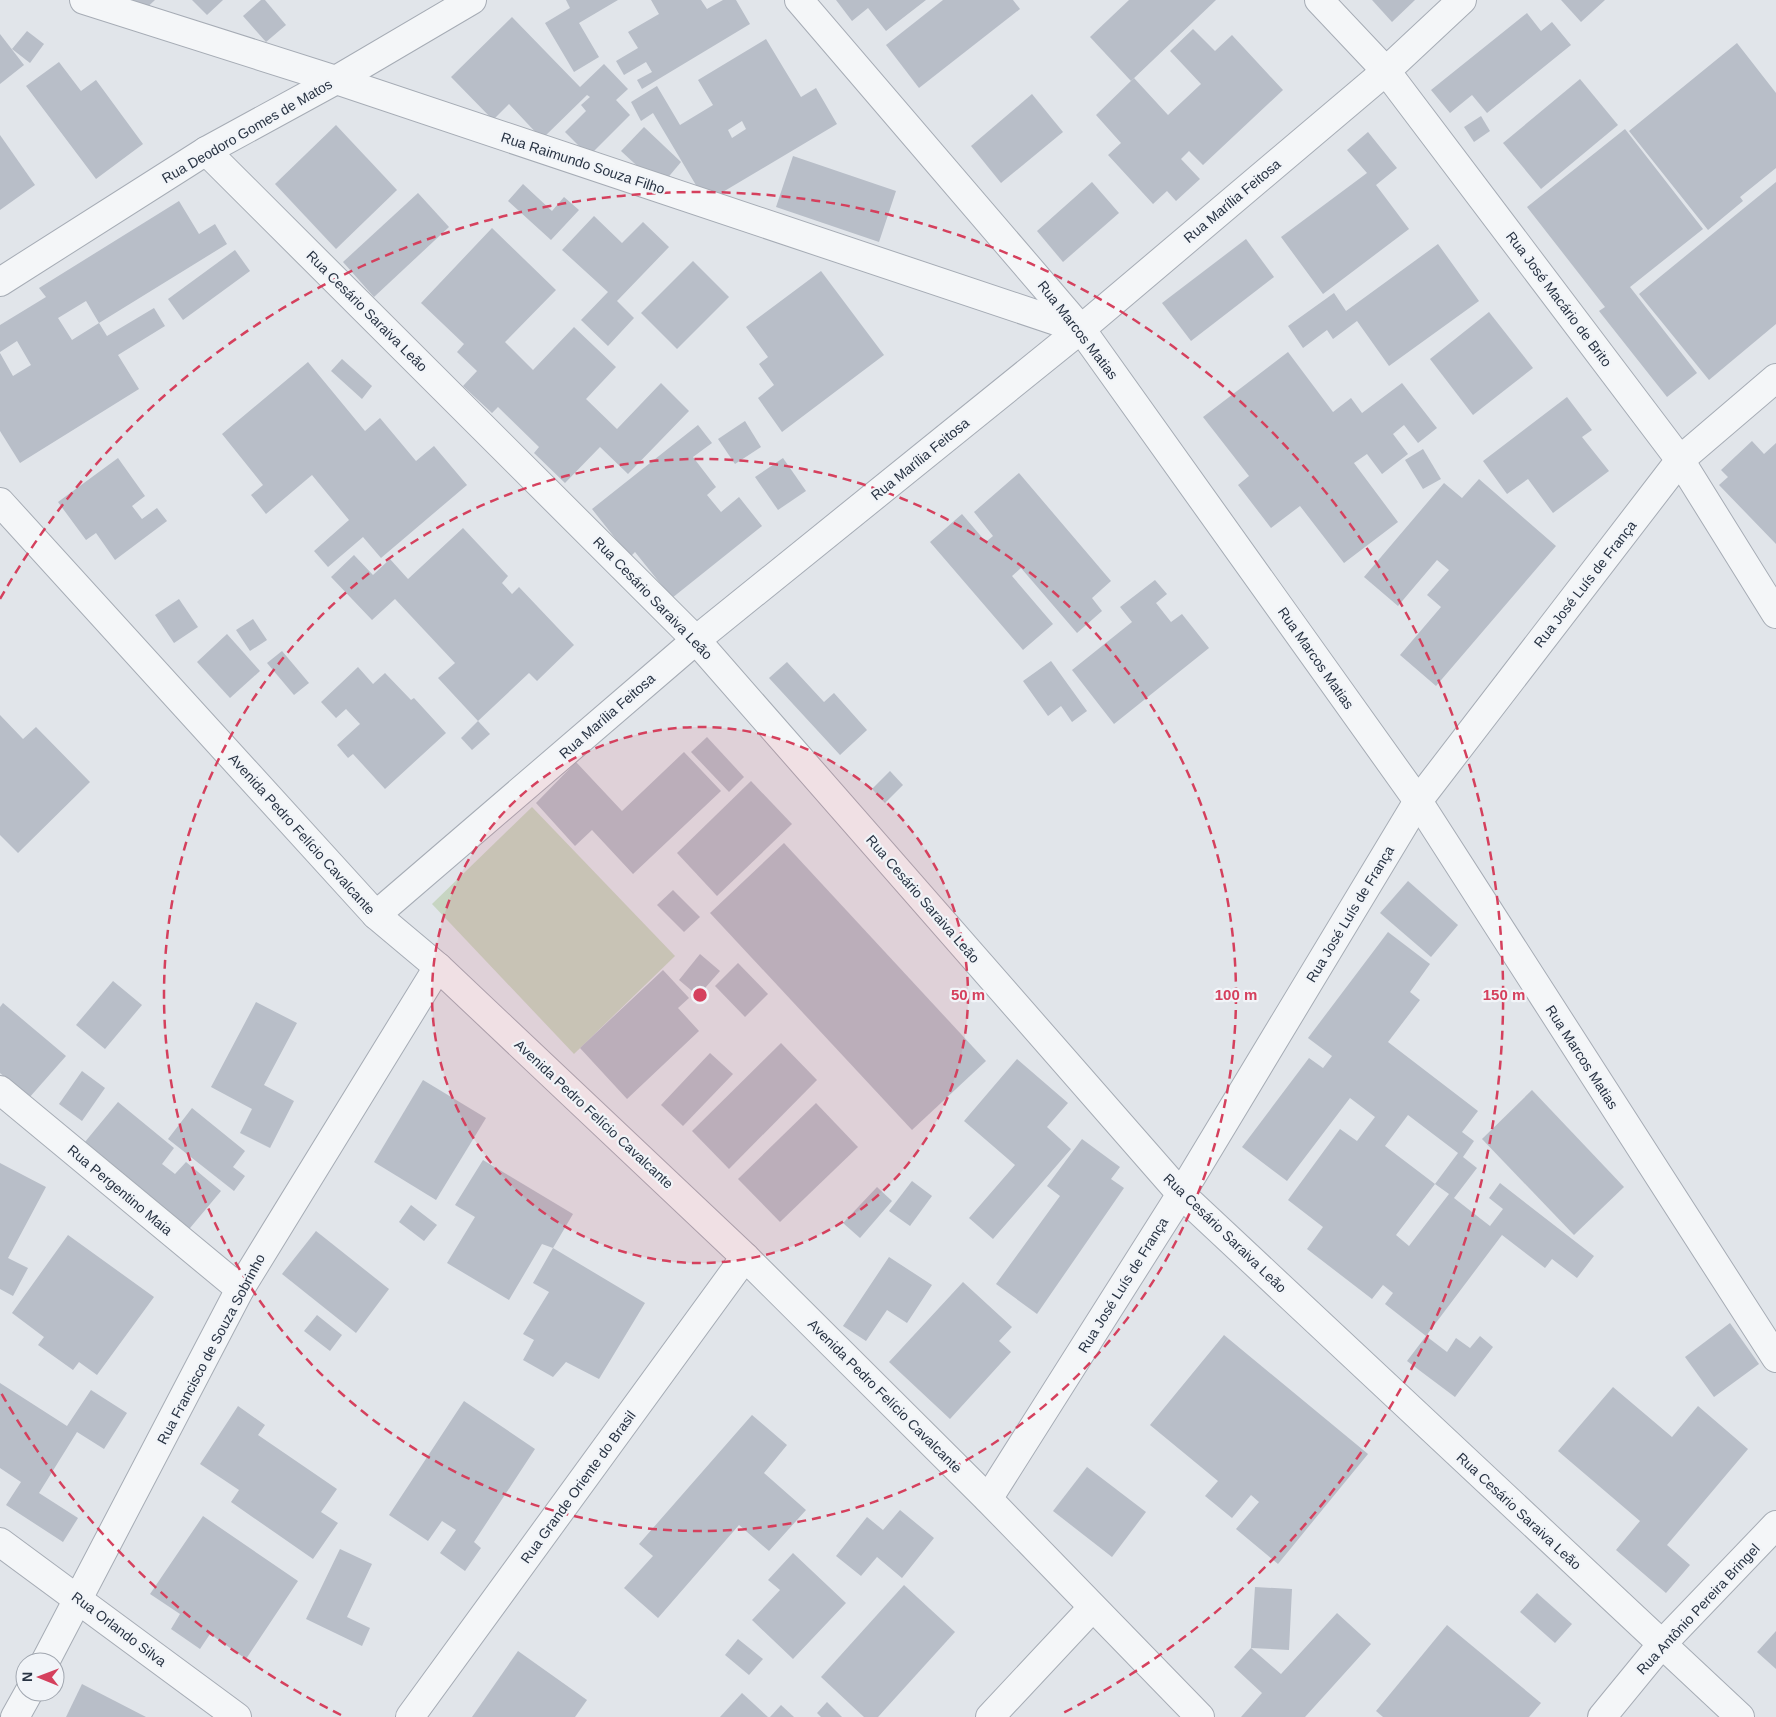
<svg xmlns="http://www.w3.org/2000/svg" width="1776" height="1717" font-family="Arial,sans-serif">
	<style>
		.green { fill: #c7d5c2 }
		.building { fill: #b8bec8; fill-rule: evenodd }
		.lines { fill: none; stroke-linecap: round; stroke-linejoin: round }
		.minor-casing { stroke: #a6acb5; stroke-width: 30 }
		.minor { stroke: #f4f6f8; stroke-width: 28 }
		.ring { fill: none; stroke: #d5405d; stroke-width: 2.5; stroke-dasharray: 9 6 }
		.labels { text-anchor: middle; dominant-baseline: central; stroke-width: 4.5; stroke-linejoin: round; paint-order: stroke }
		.street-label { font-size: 14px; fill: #283343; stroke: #f1f4f8 }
		.centre { fill: #d5405d; stroke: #f1f4f8; stroke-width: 2.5 }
		.ring-label { font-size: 15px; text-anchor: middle; font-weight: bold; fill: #d5405d; stroke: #f1f4f8; stroke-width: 4.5; stroke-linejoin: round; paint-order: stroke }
	</style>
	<rect width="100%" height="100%" fill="#e1e5ea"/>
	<polygon class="green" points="532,807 675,956 574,1054 432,904"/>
	<g class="building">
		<polygon points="133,0 155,0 143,11"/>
		<polygon points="192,0 223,0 207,15"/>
		<polygon points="261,0 265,0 286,25 266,42 243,16"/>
		<polygon points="566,0 618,0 579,23 599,57 574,72 545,23 570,8"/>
		<polygon points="651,0 701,0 707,9 723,0 736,0 750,24 642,89 637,80 652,72 646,62 624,75 616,61 638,48 628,32 659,14"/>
		<polygon points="836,0 926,0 886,31 868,8 852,21"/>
		<polygon points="943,0 1013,0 1020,9 919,88 886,45"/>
		<polygon points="1129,0 1216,0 1131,81 1090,37"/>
		<polygon points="1372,0 1415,0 1392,22"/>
		<polygon points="1561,0 1605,0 1581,22"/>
		<polygon points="1527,13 1541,31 1552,22 1571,45 1487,113 1472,95 1450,113 1431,90"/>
		<polygon points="512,17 580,87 604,64 628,89 616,100 630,115 589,156 565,132 586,111 581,105 590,97 587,95 542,139 509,104 493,120 451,77"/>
		<polygon points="1193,29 1215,51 1232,35 1283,90 1203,165 1189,151 1181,159 1200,179 1176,201 1167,191 1153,204 1108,155 1121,143 1096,115 1134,78 1168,115 1201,84 1170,51"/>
		<polygon points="27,31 44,44 30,63 12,49"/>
		<polygon points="0,34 24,65 0,84"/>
		<path d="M766,39l35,58 15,-9 21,36 -131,78 -53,-89 -12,8 -10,-19 26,-16 23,39 33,-20 -15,-25zM742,121l4,8 -14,9 -4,-8z"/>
		<polygon points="1737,43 1776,93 1776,168 1740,197 1743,201 1708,230 1629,131"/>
		<polygon points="59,62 81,91 96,80 143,144 96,179 26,86"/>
		<polygon points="1580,79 1618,125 1541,189 1503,143"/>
		<polygon points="1032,94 1063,132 1001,183 971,146"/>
		<polygon points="1481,116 1490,131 1474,142 1464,127"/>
		<polygon points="336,125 397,190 336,249 275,184"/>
		<polygon points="644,127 681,162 660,187 621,151"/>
		<polygon points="1625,129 1703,229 1630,287 1697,373 1667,397 1599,311 1605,307 1527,207"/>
		<polygon points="1368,132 1397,168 1376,185 1409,229 1323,294 1281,237 1367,173 1347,150"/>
		<polygon points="0,135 35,185 0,210"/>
		<polygon points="793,156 896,191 879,242 776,207"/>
		<polygon points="1092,182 1119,213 1063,262 1037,231"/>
		<polygon points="1776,182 1776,324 1709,380 1639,294"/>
		<polygon points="523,184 552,211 564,197 579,210 551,240 508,201"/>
		<polygon points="418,193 449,227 374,297 343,262"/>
		<polygon points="179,201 199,234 215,224 227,244 99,323 86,301 58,318 72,340 99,323 107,336 154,308 165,326 118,355 139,389 20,463 0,431 0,353 13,376 31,365 17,341 0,352 0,325 46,297 39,288"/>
		<polygon points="594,216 622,243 643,222 669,247 617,301 634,318 608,346 581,320 608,292 562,250"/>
		<polygon points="492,228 556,290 505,342 533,370 574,327 616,367 586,399 617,429 661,383 689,411 628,474 600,447 565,483 534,453 539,447 498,407 492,413 463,386 477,371 457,352 464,344 421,303"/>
		<polygon points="1246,239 1274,277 1191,341 1162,303"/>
		<polygon points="1438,244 1479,301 1389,366 1357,321 1333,339 1327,330 1303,348 1288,326 1334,293 1346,311"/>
		<polygon points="235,250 250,271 183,320 168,299"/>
		<polygon points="693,261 729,297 677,349 641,313"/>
		<polygon points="821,271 884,355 782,432 758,398 774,385 759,364 768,357 746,327"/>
		<polygon points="1489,312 1533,368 1473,415 1430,359"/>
		<polygon points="1288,352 1333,412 1351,398 1362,413 1402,383 1437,428 1418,443 1404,425 1393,434 1408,454 1382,474 1367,454 1354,463 1398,522 1344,563 1300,506 1271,528 1238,485 1249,476 1203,417"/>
		<polygon points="342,359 372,386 362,399 331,371"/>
		<polygon points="308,362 365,431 380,418 416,461 434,446 467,485 381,558 363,537 328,567 314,551 349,520 312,475 266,514 251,495 263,485 222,434"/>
		<polygon points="1567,397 1592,430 1582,437 1609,471 1553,513 1528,479 1507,494 1483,461"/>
		<polygon points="745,421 761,447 735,464 718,439"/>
		<polygon points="698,425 712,443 693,457 716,487 707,495 721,512 739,497 762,526 672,598 635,552 630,557 592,509"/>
		<polygon points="1752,441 1764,454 1776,443 1776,544 1719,485 1728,477 1721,470"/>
		<polygon points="1423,449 1441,479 1423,489 1405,460"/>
		<polygon points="118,458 145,496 132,506 142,519 157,508 167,521 115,560 96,533 86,540 58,502"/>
		<polygon points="783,458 806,491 778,510 755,477"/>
		<polygon points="1019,473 1111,581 1092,598 1102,611 1077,633 1021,568 1012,576 1053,624 1023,650 930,542 962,514 986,542 993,536 974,512"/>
		<polygon points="1479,479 1556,546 1436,686 1400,655 1441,607 1427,595 1449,570 1437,560 1398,606 1364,577 1444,483 1462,498"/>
		<polygon points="463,528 508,576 502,583 512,594 519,587 574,645 537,681 529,673 478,721 438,678 455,663 395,599 372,620 331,577 354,555 373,575 390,559 408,579"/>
		<polygon points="1155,580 1167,594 1156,603 1171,622 1182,614 1209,648 1114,724 1072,670 1132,622 1120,607"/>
		<polygon points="179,599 198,627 174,643 155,615"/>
		<polygon points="253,619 267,640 250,651 236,630"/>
		<polygon points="227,634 260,671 230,698 197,662"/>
		<polygon points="282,651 309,683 294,695 267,663"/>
		<polygon points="1051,661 1087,711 1072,722 1061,706 1048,716 1023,681"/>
		<polygon points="787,662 824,702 834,693 867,730 840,755 769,678"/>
		<polygon points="358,667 373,684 385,673 411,700 414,698 446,733 385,789 353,754 348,758 337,745 360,724 346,709 336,718 321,702"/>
		<polygon points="0,715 23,739 36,727 90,782 18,853 0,835"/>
		<polygon points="478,721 490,734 472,750 461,738"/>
		<polygon points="707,737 744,777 729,792 691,752"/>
		<polygon points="684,752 721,791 633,874 592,830 575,846 536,803 576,762 622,811"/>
		<polygon points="890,771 903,785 885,803 872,789"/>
		<polygon points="751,781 792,824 717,896 677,853"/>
		<polygon points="784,843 986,1061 912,1130 710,913"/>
		<polygon points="1408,881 1458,925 1431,957 1380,913"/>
		<polygon points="673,890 700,917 684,932 657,905"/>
		<path d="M1388,932l42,32 -20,28 10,8 -32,42 90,69 -16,21 12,9 -11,16 14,11 -23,30 36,28 13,-17 -14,-11 11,-15 94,73 -17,22 -25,-19 -7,9 -43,-33 -76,101 -41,-32 8,-11 -10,-8 -11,14 -65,-50 16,-22 -35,-27 52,-71 17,12 18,-24 -25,-19 -63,83 -45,-34 67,-89 14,10 9,-12 -24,-18zM1408,1115l50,38 -23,31 14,10 -40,52 -13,-11 39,-51 -50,-38z"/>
		<polygon points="700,954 720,971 698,996 679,980"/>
		<polygon points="738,963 768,994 745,1017 715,986"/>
		<polygon points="663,970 689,998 678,1008 699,1031 627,1099 580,1048"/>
		<polygon points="113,981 142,1005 105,1049 76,1025"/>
		<polygon points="256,1002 297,1023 264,1085 294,1101 270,1148 240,1133 252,1109 211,1087"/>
		<polygon points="3,1003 66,1056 29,1098 0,1073 0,1007"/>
		<polygon points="781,1043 817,1080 729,1169 692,1131"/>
		<polygon points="710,1053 733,1074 683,1126 661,1105"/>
		<polygon points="1017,1059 1068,1103 1047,1127 1071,1149 993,1239 969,1218 1015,1165 964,1121"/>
		<polygon points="82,1071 105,1088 82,1121 59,1104"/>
		<polygon points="423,1080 486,1118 436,1200 374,1162"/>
		<polygon points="1532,1090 1624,1187 1574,1235 1482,1139"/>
		<polygon points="118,1102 174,1148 162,1164 175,1174 186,1162 221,1191 185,1234 80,1148"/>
		<polygon points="816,1103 858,1147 780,1222 738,1179"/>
		<polygon points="192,1108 245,1151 233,1167 245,1176 234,1191 168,1139"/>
		<polygon points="1082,1139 1120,1167 1111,1179 1124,1188 1037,1314 996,1284 1060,1196 1047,1186"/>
		<polygon points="483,1160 573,1214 553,1248 645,1303 599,1379 566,1362 553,1377 523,1360 534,1340 523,1334 549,1292 533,1283 553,1248 542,1244 509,1300 447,1263 475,1217 455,1205"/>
		<polygon points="0,1163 46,1187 8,1258 28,1268 13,1296 0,1289"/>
		<polygon points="912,1181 932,1196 910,1226 889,1211"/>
		<polygon points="877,1187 892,1201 860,1238 843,1223"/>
		<polygon points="411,1205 437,1225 424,1241 399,1222"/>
		<polygon points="316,1231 389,1289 356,1333 282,1274"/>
		<polygon points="68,1235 154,1297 97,1375 79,1362 73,1370 38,1345 44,1337 12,1313"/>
		<polygon points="889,1257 932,1285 907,1323 887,1310 866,1341 843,1326"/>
		<polygon points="963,1282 1012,1327 999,1341 1011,1352 950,1419 889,1362"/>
		<polygon points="317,1315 342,1335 330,1351 304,1331"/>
		<polygon points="1730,1323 1759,1364 1714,1397 1685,1357"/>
		<polygon points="1224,1335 1368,1454 1278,1564 1236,1529 1259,1502 1251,1495 1232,1518 1205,1496 1218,1481 1150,1425"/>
		<polygon points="1426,1336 1447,1352 1456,1338 1470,1348 1480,1336 1493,1347 1455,1397 1407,1361"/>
		<polygon points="0,1383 67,1426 91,1390 127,1413 104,1449 77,1432 39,1493 78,1518 63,1542 6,1505 21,1482 0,1468"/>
		<polygon points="1613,1387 1672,1437 1698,1406 1748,1449 1667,1545 1690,1565 1666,1593 1616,1550 1640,1521 1558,1451"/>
		<polygon points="464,1401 535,1449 474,1542 481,1548 465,1571 440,1553 456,1530 442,1521 428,1541 389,1515"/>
		<polygon points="238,1406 265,1425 258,1435 337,1489 321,1512 338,1523 313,1559 231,1502 239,1490 200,1464"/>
		<polygon points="752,1415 787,1445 764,1473 806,1510 769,1551 739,1525 658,1618 624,1588 653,1556 639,1544"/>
		<polygon points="1087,1467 1146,1512 1112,1557 1053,1511"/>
		<polygon points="900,1510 934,1538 902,1578 877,1557 861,1576 836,1556 867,1517 883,1530"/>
		<polygon points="203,1516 298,1581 246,1659 210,1634 200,1649 171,1629 180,1614 150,1594"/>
		<polygon points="340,1549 372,1564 347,1617 370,1628 362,1646 306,1619"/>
		<polygon points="793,1553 846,1603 793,1659 752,1620 780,1590 768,1580"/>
		<polygon points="904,1585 955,1632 878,1717 864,1717 821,1677"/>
		<polygon points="1255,1587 1292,1589 1289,1650 1251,1648 1281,1674 1337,1613 1371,1644 1305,1717 1241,1717 1262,1693 1234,1667 1251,1648"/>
		<polygon points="1537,1593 1572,1624 1555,1643 1520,1612"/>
		<polygon points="1447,1625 1541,1703 1529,1717 1383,1717 1376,1711"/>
		<polygon points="1776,1631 1776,1669 1757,1652"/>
		<polygon points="738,1639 763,1659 749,1675 725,1655"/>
		<polygon points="518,1651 587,1700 575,1717 472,1717"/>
		<polygon points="82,1684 146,1717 66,1717"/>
		<polygon points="742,1693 768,1717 720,1717"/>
		<polygon points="827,1702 842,1717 821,1717 817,1713"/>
		<polygon points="781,1705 794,1717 770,1717"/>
	</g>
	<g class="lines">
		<g class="minor-casing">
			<g id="minor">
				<polyline points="84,0 336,80 1080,329"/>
				<polyline points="799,0 1081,329 1418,801 1776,1358"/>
				<polyline points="1319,0 1386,71 1680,460 1776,614"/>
				<polyline points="206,151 696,640 1181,1194 1740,1717"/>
				<polyline points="0,282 206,151 336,80 472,0"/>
				<polyline points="0,502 376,915 438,967 745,1257 988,1499 1200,1717"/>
				<polyline points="376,915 696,640 1081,329 1386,71 1462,0"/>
				<polyline points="0,1090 240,1289"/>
				<polyline points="988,1499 1181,1194 1418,801 1680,460 1776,378"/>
				<polyline points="0,1542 237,1717"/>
				<polyline points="45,1662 240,1289 438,967"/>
				<polyline points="15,1717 29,1692"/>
				<polyline points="410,1717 745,1257"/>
				<polyline points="990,1717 1092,1608"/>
				<polyline points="1602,1717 1661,1645 1776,1525"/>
			</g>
		</g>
		<use href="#minor" class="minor"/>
	</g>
	<circle cx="700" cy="995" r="268" fill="#d5405d" fill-opacity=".12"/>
	<g class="ring">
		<circle cx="700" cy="995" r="268"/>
		<circle cx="700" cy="995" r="536"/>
		<path d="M341 1715A804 804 0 0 1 0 1391M0 599A804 804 0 1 1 1059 1715"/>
	</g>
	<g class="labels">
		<g class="street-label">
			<text transform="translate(247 131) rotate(-30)">Rua Deodoro Gomes de Matos</text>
			<text transform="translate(583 163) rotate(18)">Rua Raimundo Souza Filho</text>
			<text transform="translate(1232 201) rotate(-40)">Rua Marília Feitosa</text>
			<text transform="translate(1559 299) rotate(53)">Rua José Macário de Brito</text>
			<text transform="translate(367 311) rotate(45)">Rua Cesário Saraiva Leão</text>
			<text transform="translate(1078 330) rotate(52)">Rua Marcos Matias</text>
			<text transform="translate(920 459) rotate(-39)">Rua Marília Feitosa</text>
			<text transform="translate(1585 584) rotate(-52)">Rua José Luís de França</text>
			<text transform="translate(653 598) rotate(46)">Rua Cesário Saraiva Leão</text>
			<text transform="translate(1316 658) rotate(55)">Rua Marcos Matias</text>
			<text transform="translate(607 716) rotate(-41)">Rua Marília Feitosa</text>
			<text transform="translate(302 834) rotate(48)">Avenida Pedro Felício Cavalcante</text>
			<text transform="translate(923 899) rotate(49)">Rua Cesário Saraiva Leão</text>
			<text transform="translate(1350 914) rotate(-59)">Rua José Luís de França</text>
			<text transform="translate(1582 1057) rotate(57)">Rua Marcos Matias</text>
			<text transform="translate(594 1114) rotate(43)">Avenida Pedro Felício Cavalcante</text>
			<text transform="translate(120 1190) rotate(40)">Rua Pergentino Maia</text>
			<text transform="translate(1225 1233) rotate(44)">Rua Cesário Saraiva Leão</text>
			<text transform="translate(1123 1285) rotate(-58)">Rua José Luís de França</text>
			<text transform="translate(211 1349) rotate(-62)">Rua Francisco de Souza Sobrinho</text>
			<text transform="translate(885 1396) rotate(45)">Avenida Pedro Felício Cavalcante</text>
			<text transform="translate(578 1487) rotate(-54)">Rua Grande Oriente do Brasil</text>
			<text transform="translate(1519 1511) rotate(43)">Rua Cesário Saraiva Leão</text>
			<text transform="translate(1698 1609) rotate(-47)">Rua Antônio Pereira Bringel</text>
			<text transform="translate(119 1629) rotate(37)">Rua Orlando Silva</text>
		</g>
	</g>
	<circle cx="700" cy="995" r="8" class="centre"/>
	<g class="ring-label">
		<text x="968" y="1000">50 m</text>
		<text x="1236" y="1000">100 m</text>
		<text x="1504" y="1000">150 m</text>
	</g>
	<g transform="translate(40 1677) rotate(271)"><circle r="24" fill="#f1f4f8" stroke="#a1a7b0"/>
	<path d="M0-4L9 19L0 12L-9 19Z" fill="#d5405d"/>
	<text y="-8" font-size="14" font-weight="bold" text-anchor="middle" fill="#283343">N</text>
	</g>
</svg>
